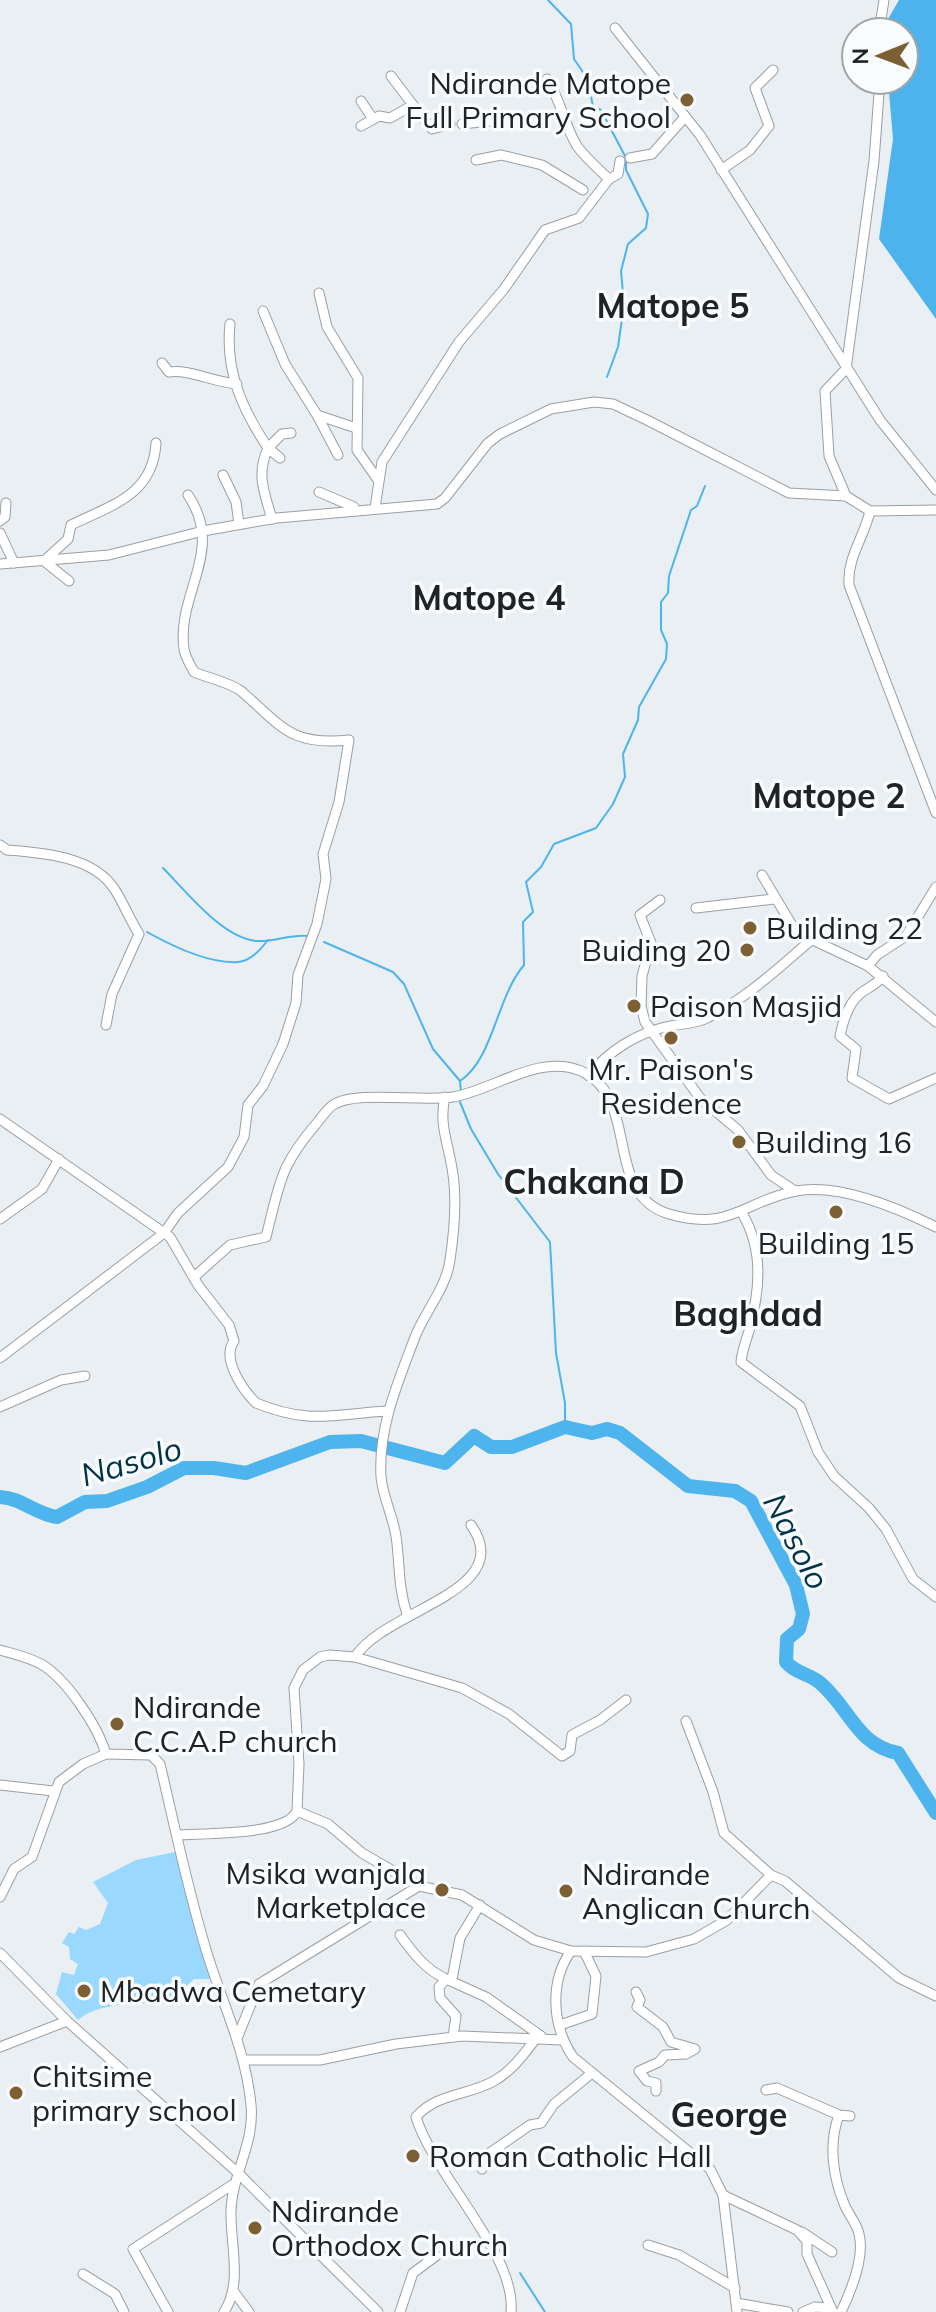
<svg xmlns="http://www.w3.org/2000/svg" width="936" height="2312" font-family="Mulish,sans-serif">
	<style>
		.green { fill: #9bd8fe }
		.forest { fill: #4db3ec }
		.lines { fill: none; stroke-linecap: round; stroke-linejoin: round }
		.stream { stroke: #4eb4ed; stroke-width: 2 }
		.river { stroke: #4eb4ed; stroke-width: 14 }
		.minor-casing { stroke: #9a9fa3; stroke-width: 11 }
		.minor { stroke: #fff; stroke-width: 9 }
		.poi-dot { fill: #7c5f32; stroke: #f8fcfe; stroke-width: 3 }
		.labels { text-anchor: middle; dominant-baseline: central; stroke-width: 7; stroke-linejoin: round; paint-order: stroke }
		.poi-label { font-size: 30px; fill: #202223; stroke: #f8fcfe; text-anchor: start }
		.water-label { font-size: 32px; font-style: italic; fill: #043249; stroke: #f8fcfe }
		.quarter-label { font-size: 34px; font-weight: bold; fill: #202223; stroke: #f8fcfe }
	</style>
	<rect width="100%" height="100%" fill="#e9eff3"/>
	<path class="green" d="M175,1852l37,127h-18l-26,25c-25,-2 -70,-2 -90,16l-22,-26 6,-22 12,3 4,-11 -8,-5 -1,-12 -7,-4 7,-11 5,2 5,-7 7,3 14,-6 8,-21 -15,-21 43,-22z"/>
	<polygon class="forest" points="899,0 936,0 936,319 879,239 893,139 888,80 904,80 904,32 885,32 884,26"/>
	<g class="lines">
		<g class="stream">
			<polyline points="548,0 571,24 574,59 587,78 593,106 601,110 626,158 626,170 648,214 646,228 628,244 621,271 624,305 618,347 607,377"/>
			<polyline points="922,27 936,53"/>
			<path d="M163,868c23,23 60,71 94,73 17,1 33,-7 51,-5"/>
			<path d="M147,932c25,14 61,32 91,30 13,-1 23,-13 30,-22"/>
			<polyline points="324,942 393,972 404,984 433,1049 460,1081 461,1091"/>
			<path d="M460,1081c34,-23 36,-83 64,-116l-1,-43 10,-10 -7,-30 15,-15 13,-23 42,-16 17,-24 12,-27 -2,-23 15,-34 1,-13 27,-48 1,-15 -6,-14v-28l7,-9 1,-17 22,-66 6,-4 8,-20"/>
			<polyline points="460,1102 471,1129 498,1174 550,1242 556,1353 565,1403 565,1427"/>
			<polyline points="520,2273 545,2312"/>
		</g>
		<path class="river" d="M0,1497c22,1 35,17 57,20l28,-15 22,-1 40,-14 37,-19h30l32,5 84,-31 31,-1 84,22 29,-27 17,11h21l53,-20 27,6 15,-4 13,4 68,53 47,5 16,10 45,84 7,29 -4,15 -12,10 -1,23c9,11 23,12 33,20 30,24 37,63 79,71l38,60"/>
		<g class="minor-casing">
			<g id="minor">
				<polyline points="615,28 700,135 880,420 936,490"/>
				<polyline points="879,32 884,0"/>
				<polyline points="391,76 413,105"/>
				<path d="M547,79c14,21 17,46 30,67 9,12 21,23 32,33l9,-5 2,-13"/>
				<polyline points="361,101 373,119"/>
				<polyline points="462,124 507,119"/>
				<polyline points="361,126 379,116 390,118 413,105 432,129 450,124"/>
				<polyline points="630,158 652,154 685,117"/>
				<polyline points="476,160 501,155 542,165 583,190"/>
				<polyline points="721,170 750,150 769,126 755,88 773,70"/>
				<polyline points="319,293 327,327 358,378 357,450 378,480"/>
				<polyline points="263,311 285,364 317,415 356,428"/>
				<path d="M230,324c-5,47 12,85 38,124 -12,26 -4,44 4,71"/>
				<path d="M162,363l7,9c20,-3 44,10 68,12"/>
				<polyline points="317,415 338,455"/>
				<polyline points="280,458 268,448 282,434 291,433"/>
				<polyline points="223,475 236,502 239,524"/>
				<polyline points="319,492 354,507"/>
				<polyline points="846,496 829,456 825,391 846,369 874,161 880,80"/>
				<polyline points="375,508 382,462 459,342 504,289 545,230 579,218 609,179"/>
				<path d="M870,511c-6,27 -23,46 -21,74l87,228"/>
				<polyline points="0,521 5,517 6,503"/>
				<polyline points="0,533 14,563"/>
				<polyline points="0,564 109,555 203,531 277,518 437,504 445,498 488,443 500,434 551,409 594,402 613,404 647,420 789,493 846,496 870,511 936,510"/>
				<path d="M69,581l-25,-20 24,-22 3,-14c41,-20 82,-30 85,-82"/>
				<path d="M0,845l7,5c36,3 87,6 108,40 9,14 15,30 24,44l-27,60 -6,31"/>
				<polyline points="762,875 796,932 868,966 936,1022"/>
				<polyline points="660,900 640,915 651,943 642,976 641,1006 645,1022 700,1098 738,1130 771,1175 795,1191"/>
				<polyline points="696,908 774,899"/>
				<polyline points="868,966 877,955 906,936 936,887"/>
				<path d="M883,976c-8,10 -13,10 -22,17 -12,9 -18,28 -21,43l16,13 -4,29 37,21 47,-21"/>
				<path d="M589,1076c19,-25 47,-42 76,-49 15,-4 29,-2 42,-9 40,-20 69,-48 103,-77"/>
				<path d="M0,1119l170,118 28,48 31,40 5,16c-13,18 9,49 22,62 54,22 77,11 131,8"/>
				<path d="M742,1213c22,37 18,77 7,118 -3,10 -7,20 -8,31l59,44 18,46 16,24 35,32 17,21 27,50 23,18"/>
				<polyline points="0,1219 42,1189 59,1159"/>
				<path d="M194,1277l36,-32 36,-8c14,-54 13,-70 51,-114 5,-6 10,-14 16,-18 22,-15 90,-3 120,-8 41,-7 86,-44 128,-26 60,26 21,123 88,143 62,18 74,-13 127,-23 43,-8 102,17 140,36"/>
				<path d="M0,1358l164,-125 14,-20 50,-46 16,-30 4,-32 15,-19 20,-42 13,-41 2,-28 19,-51 9,-45 -3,-25 16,-52 10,-62c-60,6 -67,-14 -108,-49 -12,-9 -33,-13 -47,-19 -3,-6 -9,-15 -10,-23 -8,-56 42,-98 4,-154"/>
				<polyline points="0,1407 61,1380 85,1376"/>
				<path d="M407,1614c-9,-26 -7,-51 -11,-78 -3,-20 -13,-38 -15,-59 -3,-49 17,-95 34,-140 10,-26 31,-48 35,-77 4,-27 7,-58 3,-85 -3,-27 -15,-50 -8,-78"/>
				<path d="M0,1650c14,4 28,7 41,14 26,15 57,63 65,90l45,1 9,9c15,64 28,127 47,189 16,52 39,98 44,152 4,38 -19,69 -20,106 -1,33 12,72 -7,101"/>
				<path d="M355,1657c30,-48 163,-65 116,-132"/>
				<polyline points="626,1700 600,1720 572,1735 570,1751 562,1756 509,1714 462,1688 355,1657 329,1655 320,1657 303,1670 294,1688 299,1764 297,1811 328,1824 362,1853 419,1886 462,1895 534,1940 571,1951 646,1952 694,1939 727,1920 771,1875"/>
				<polyline points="686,1721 713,1792 724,1833 771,1875 785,1881 899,1978 936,1996"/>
				<polyline points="0,1785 53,1791"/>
				<path d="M177,1835c27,-2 109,1 120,-24"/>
				<polyline points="0,1897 14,1869 32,1857 59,1782 83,1764 106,1754"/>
				<path d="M400,1935c13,18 25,34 46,44"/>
				<path d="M571,1951c-22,31 -19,75 2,106l137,112 13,26 14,117"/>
				<polyline points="0,1953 67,2021 238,2173 378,2312"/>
				<polyline points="452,1979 460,1938 480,1905"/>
				<polyline points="636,1992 640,2000 637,2007 663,2027 671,2042 695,2049 686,2054 665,2055 659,2062 639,2071 647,2081 656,2083 656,2091"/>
				<polyline points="560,2025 592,2014 596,1976 584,1951"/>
				<polyline points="238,2036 259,1984 419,1886"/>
				<polyline points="453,2037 456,2016 440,1998 439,1987 446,1979 486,1997 541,2036"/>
				<polyline points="0,2047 67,2021"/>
				<polyline points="244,2060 320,2060 396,2044 462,2036 562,2040"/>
				<polyline points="766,2090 777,2088 839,2115 850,2116"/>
				<path d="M839,2115c-11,29 -6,63 6,91 4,9 12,18 14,28 6,23 -8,57 -18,78"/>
				<polyline points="482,2169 481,2159 530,2125 541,2123 554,2104 592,2073"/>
				<polyline points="723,2195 797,2230 807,2241 807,2254 833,2312"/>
				<polyline points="802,2232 832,2252"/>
				<polyline points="648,2245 679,2255 735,2288"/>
				<polyline points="83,2274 115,2294 124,2312"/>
				<polyline points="234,2292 249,2312"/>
				<polyline points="736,2303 788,2312"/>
				<polyline points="168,2312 133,2249 232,2185"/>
				<polyline points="400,2312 413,2273 436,2256"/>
				<path d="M511,2312c6,-57 -78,-138 -95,-195 21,-24 51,-21 78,-36 19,-11 30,-27 43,-44"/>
				<polyline points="803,2312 815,2307 830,2308"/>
			</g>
		</g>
		<use href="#minor" class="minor"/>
	</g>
	<g class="poi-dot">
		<circle cx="687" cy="100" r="8"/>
		<circle cx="750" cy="928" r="8"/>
		<circle cx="747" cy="950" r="8"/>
		<circle cx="634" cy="1006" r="8"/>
		<circle cx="671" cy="1038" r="8"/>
		<circle cx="739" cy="1142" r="8"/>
		<circle cx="836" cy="1212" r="8"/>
		<circle cx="117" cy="1724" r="8"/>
		<circle cx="442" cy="1890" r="8"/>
		<circle cx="566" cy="1891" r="8"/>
		<circle cx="84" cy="1991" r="8"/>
		<circle cx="16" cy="2093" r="8"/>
		<circle cx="413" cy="2156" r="8"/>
		<circle cx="255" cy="2228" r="8"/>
	</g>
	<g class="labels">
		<g class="poi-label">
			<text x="671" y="83" text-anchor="end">Ndirande Matope<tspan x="671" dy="34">Full Primary School</tspan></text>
			<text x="766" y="928">Building 22</text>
			<text x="731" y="950" text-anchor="end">Buiding 20</text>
			<text x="650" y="1006">Paison Masjid</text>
			<text x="671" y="1069" text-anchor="middle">Mr. Paison's<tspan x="671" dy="34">Residence</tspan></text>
			<text x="755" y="1142">Building 16</text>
			<text x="836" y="1243" text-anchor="middle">Building 15</text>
			<text x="133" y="1707">Ndirande<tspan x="133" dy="34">C.C.A.P church</tspan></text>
			<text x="426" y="1873" text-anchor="end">Msika wanjala<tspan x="426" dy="34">Marketplace</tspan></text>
			<text x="582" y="1874">Ndirande<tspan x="582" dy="34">Anglican Church</tspan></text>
			<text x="100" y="1991">Mbadwa Cemetary</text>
			<text x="32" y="2076">Chitsime<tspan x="32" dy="34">primary school</tspan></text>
			<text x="429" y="2156">Roman Catholic Hall</text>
			<text x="271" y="2211">Ndirande<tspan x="271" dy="34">Orthodox Church</tspan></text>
		</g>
		<g class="water-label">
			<text transform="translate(131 1461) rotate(-16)">Nasolo</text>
			<text transform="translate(797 1541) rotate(62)">Nasolo</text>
		</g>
		<g class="quarter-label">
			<text x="673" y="305">Matope 5</text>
			<text x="489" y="597">Matope 4</text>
			<text x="829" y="795">Matope 2</text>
			<text x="594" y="1181">Chakana D</text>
			<text x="748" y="1313">Baghdad</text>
			<text x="729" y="2114">George</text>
		</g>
	</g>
	<g transform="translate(880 56) rotate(269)"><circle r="38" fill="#f8fcfe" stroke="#a2a5a6" stroke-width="2"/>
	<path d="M0-6L14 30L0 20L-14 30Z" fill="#7c5f32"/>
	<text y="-12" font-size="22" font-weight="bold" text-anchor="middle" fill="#202223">N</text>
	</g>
</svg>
